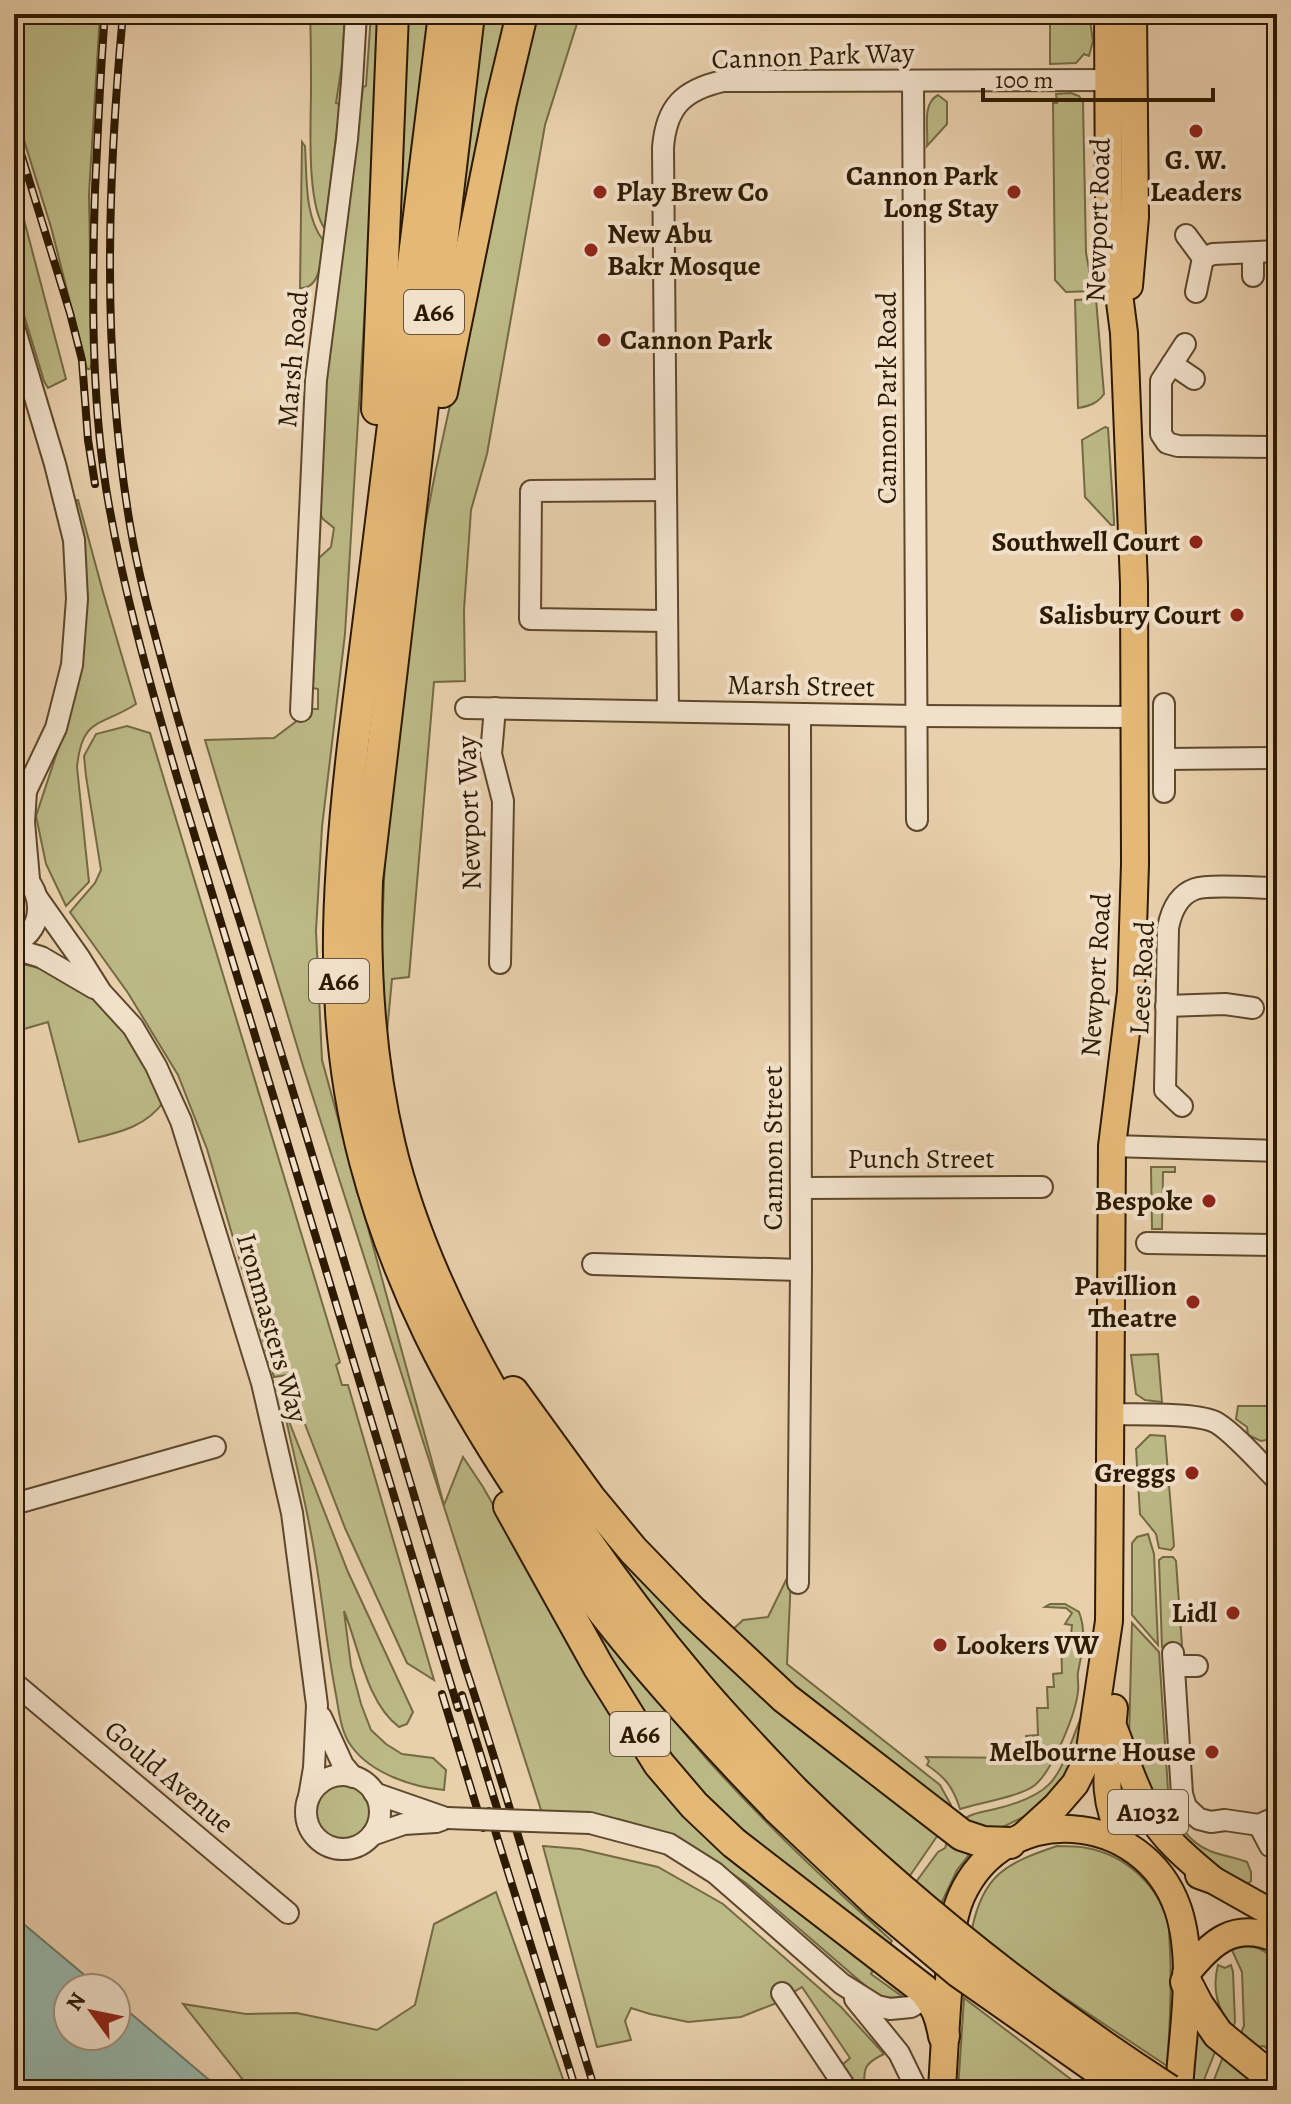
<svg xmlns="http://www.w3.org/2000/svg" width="1291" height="2104" font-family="Alegreya,serif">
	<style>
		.green { fill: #bbb986; stroke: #746a43; stroke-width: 2 }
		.water { fill: #97b6ac; stroke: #6d7867; stroke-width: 2 }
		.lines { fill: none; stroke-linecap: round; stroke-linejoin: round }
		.minor-casing { stroke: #5d482b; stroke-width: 24 }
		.major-casing { stroke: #2e1a00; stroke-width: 30 }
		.highway-casing { stroke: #2e1a00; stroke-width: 34 }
		.minor { stroke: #f1e0ca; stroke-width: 20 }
		.major { stroke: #e4b876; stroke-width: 26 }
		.highway { stroke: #e4b876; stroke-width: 30 }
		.rail-casing { stroke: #2e1a00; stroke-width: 8 }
		.rail { stroke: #f1e0ca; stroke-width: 5; stroke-dasharray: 15; stroke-linecap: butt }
		.minor-bridge-casing { stroke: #5d482b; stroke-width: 24; stroke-linecap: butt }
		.highway-bridge-casing { stroke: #2e1a00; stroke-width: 34; stroke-linecap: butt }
		.minor-bridge { stroke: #f1e0ca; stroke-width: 20 }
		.highway-bridge { stroke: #e4b876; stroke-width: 30 }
		.poi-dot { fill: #8f2418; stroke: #f1e0ca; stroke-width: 3 }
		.labels { text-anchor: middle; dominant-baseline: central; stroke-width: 8; stroke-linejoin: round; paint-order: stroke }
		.shield { fill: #f1e0ca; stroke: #68553d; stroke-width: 2 }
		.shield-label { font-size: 26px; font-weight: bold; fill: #2e1a00 }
		.street-label { font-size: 28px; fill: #2e1a00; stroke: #f1e0ca }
		.poi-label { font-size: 28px; font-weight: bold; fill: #2e1a00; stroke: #f1e0ca; text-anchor: end }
	</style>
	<rect width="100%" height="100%" fill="#e9d0ad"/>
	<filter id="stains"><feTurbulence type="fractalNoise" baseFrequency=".0025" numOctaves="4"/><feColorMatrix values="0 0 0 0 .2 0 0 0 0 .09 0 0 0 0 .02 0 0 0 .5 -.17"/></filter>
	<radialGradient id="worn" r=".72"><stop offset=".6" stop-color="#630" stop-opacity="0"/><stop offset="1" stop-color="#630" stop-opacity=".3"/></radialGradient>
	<g class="green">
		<polygon points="14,14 100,14 89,194 92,361 90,369 87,369 51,227 14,108"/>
		<path d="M310,14h35l-3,50 -6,39 4,1 -15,125c-19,-26 -14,-107 -14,-140 0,-25 0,-50 -1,-75z"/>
		<polygon points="371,14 380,14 376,125 345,634 322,827 316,931 322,1060 444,1505 463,1457 483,1487 621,1730 876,1964 871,1974 903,1997 887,1998 875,1994 746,1883 693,1847 653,1829 618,1819 542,1813 303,1066 205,740 274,738 302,717 306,709 318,709 318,689 313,688 319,558 331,547 334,528 323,519 317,508 327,352 334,323 332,315 343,251 363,87 366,86"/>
		<polygon points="406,14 434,14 388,371"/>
		<polygon points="478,14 509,14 470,174 472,176 450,274"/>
		<polygon points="535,14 580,14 545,125 487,454 471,510 464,610 465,681 434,682 409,977 392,979 387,1032 383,1016 381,959 385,857 415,577 435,474"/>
		<polygon points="1050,14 1089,14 1093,41 1089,56 1084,54 1076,63 1050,64"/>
		<polygon points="1071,93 1079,96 1083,102 1086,253 1093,291 1066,292 1055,280 1053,103 1057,103 1056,94"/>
		<path d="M938,95l9,7v22l-20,22c2,-15 -6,-42 11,-51z"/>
		<path d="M302,142l3,4c2,29 -1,70 18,94 -2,16 -1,49 -23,48z"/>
		<polygon points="14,182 66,379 48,388 44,381 14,282"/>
		<path d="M1096,299l8,95c-7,10 -15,12 -26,14l-3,-108z"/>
		<polygon points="1105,427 1108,428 1114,520 1114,525 1111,525 1085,497 1082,440"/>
		<path d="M76,500h2l25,92 33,112c-35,23 -54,12 -59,63l12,115 -23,24 -20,-42 -10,-48 32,-97 15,-71 3,-31v-27z"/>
		<polygon points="127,726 150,733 340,1362 336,1365 342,1385 348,1385 434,1680 407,1663 345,1528 286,1375 274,1377 207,1149 178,1075 128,993 70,912 95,883 101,870 86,776 84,756 96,734"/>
		<path d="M14,964l13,1 37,10 37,27 39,50 24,49c-19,29 -54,33 -85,41l-31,-120 -34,10z"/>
		<polygon points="1151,1167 1175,1167 1175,1172 1163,1172 1162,1229 1152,1229"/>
		<polygon points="1158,1354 1162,1402 1145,1400 1136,1394 1131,1355"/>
		<path d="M283,1406l65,166 65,140 -6,12 -8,3c-33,-25 -40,-80 -55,-116l7,55 10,38 10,26 15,14 16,10 31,4 13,12 -2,20c-31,-3 -72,-16 -92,-43 -11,-14 -13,-35 -16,-52 -9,-46 -13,-93 -21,-139 -8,-50 -21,-100 -32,-150z"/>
		<polygon points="1238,1406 1277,1406 1277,1438 1261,1441 1248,1435 1247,1427 1236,1419"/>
		<polygon points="1150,1435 1165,1436 1174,1546 1171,1550 1159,1548 1156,1534 1140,1514 1136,1449"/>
		<path d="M569,1487l371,345 -33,48c-105,-98 -209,-202 -291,-321 -17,-23 -31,-48 -47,-72z"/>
		<path d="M529,1534c58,76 114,152 177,224 58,65 121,124 186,183l-4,6 -199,-156z"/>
		<polygon points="1148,1534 1154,1554 1158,1645 1132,1615 1132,1543 1137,1537"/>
		<polygon points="1163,1557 1173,1557 1176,1561 1182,1645 1162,1647 1159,1560"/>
		<polygon points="788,1576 791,1577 787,1664 940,1785 951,1805 950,1815 729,1633 743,1620 768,1617"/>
		<path d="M1050,1604h15l14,8c8,21 3,40 -1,60 -1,7 1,12 0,19 -2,22 -25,79 -43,94 -13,11 -56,18 -75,24 -7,-22 -14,-31 -33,-44l2,-4 -3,-4 100,1v-22l12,-1 -1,-27h11l-1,-21h7l-1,-13 9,-1 -1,-37 10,-1 1,-10 -7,-1 7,-11 -6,-5 -21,-1z"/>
		<path d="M1132,1623l27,29 9,138c5,25 17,51 42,61 12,5 25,6 37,11l4,10v9l-5,4 -39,-24 -50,-51 -28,-72z"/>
		<path d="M1082,1715l-7,54 -34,39 -36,18 -17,5 -27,-9c8,-9 22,-10 34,-13 67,-16 63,-36 87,-94z"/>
		<circle cx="343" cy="1812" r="27"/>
		<polygon points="949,1837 972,1851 957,1870 940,1906 913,1886 938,1852 945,1848"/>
		<path d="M543,1846l37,3 78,18 65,37 118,103 43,47c-21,10 -20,14 -20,36h-7l-16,-24 9,-8 -48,-71 -28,17 -33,13 -53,5 -38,-8 -19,-6 -6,13 6,19 -34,7z"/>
		<path d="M1057,1846c10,0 21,0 30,2 37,7 68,34 80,70 3,10 2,21 3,31 2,39 0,77 -3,117l-144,-96 -51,-41c11,-55 35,-66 85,-83z"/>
		<polygon points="496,1892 567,2090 251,2090 183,2004 246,2014 297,2013 377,2030 415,2005 434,1924"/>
		<polygon points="1243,1944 1258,1948 1277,1959 1277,2068 1274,2065 1274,2056 1264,2046 1254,2047 1240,2035 1244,2026 1242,1972 1231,1948"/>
		<path d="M1218,1965l7,3 6,-3 2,7 2,50 -2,5c-17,-18 -21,-38 -15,-62z"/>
		<polygon points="964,1998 1085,2090 958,2090"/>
		<polygon points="1198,2021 1217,2047 1200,2090 1193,2087"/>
		<polygon points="1223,2057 1276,2090 1210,2090"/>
	</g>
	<polygon class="water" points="14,1916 100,1988 68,1988 68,2036 116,2036 116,2001 221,2090 14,2090"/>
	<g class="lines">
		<g class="minor-casing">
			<g id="minor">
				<polyline points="913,81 917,820"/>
				<polyline points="1186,235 1203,258 1196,292"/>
				<polyline points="1253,253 1253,276"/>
				<polyline points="1203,258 1213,254 1277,251"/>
				<polyline points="14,327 55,464 74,540 77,599 72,665 56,728 26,791 14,809"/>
				<polyline points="1185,344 1161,381 1161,434 1167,443 1178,446 1277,447"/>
				<polyline points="1172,364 1194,379"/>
				<polyline points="666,490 531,491 530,619 666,621"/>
				<polyline points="466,708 917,716 1135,717"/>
				<polyline points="495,708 491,754 503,801 500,963"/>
				<polyline points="301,711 316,380 347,139 352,82 356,14"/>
				<path d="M668,711l-5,-563c3,-41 20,-58 60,-67l397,-1"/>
				<polyline points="1164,759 1277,758"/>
				<polyline points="26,791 24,822 29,879"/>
				<polyline points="1164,792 1164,704"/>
				<path d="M14,868c30,18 34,60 0,76"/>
				<polyline points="38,899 79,957 101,992 133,1027 156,1066 181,1121 262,1383 292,1513 317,1705 314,1768 309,1797"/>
				<polyline points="14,949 41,957 94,988"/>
				<polyline points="1166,1006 1225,1004 1253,1008"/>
				<path d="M1182,1106l-17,-16 3,-162c3,-16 10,-33 27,-39 14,-5 65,-1 82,-1"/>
				<polyline points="1112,1146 1277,1151"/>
				<polyline points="801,1188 1042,1187"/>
				<polyline points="1147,1243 1277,1245"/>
				<polyline points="593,1264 801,1270"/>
				<path d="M1111,1414c24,1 88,-2 106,9 18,11 44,41 60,57"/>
				<polyline points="14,1504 215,1447"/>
				<polyline points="798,1583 801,1270 800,714"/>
				<polyline points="1173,1653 1182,1794 1186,1807 1199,1819 1211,1822 1225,1820 1259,1825 1277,1817"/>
				<polyline points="1174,1666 1197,1666"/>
				<polyline points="14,1683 288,1913"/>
				<polyline points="321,1717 343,1765 353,1777"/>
				<circle cx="343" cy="1812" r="37"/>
				<polyline points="374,1793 443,1817"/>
				<polyline points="590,1823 669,1844 715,1873 842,1984 877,2006 890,2009 911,2007 938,1991"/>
				<polyline points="1259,1825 1270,1846 1277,1846"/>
				<polyline points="372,1835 404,1824 436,1822 447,1818"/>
				<polyline points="782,1993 847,2090"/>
				<polyline points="855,1999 899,2053 917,2090"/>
			</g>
		</g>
		<g class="major-casing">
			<g id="major">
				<polyline points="1129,286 1135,217 1133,14"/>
				<path d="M1114,1708c-4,54 -17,83 10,134"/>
				<path d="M1114,1729c11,27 19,57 34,82 15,28 41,49 65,69"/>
				<polyline points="1022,1837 1056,1806 1075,1784 1089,1756 1109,1621 1112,1146 1131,992 1135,864 1134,584 1124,333 1109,216 1108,14"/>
				<polyline points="1199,1875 1213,1880 1277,1916"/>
				<path d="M1186,1974c26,-33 49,-53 91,-35"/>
				<path d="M942,2090c2,-36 4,-73 7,-109 1,-28 1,-58 12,-84 43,-98 183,-87 217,12 18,54 4,125 1,181"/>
			</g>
		</g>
		<g class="highway-casing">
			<g id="highway">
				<path d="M444,14c-22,180 -45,360 -67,540 -8,61 -15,122 -23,183 -17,144 -27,282 11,424 33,125 86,225 157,332 27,40 53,82 82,120 54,69 113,133 174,196"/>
				<path d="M469,14l-102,867c-3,90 2,177 23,265 21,88 60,171 105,250 58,102 125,198 201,288 31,37 65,72 98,107"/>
				<polyline points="442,392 501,102 522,14"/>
				<polyline points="377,409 393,14"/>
				<polyline points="513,1392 590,1498 633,1550 692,1611 785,1698 962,1835 983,1842 1010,1843"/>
				<path d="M509,1506l89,160 61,98 35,41 40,38 190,147c12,14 17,28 20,46"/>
				<polyline points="1186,1982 1198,2005 1218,2034 1277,2082"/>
			</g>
		</g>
		<use href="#minor" class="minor"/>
		<use href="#major" class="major"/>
		<use href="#highway" class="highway"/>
		<g class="rail-casing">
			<g id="rail">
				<path d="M105,14c-5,59 -7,117 -10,176 -3,99 -4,200 11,298 16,98 43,193 71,289l281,931"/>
				<path d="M123,14c-16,170 -21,343 7,511 9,54 24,107 38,158 27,99 59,197 90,295 71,228 138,458 207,688 46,140 86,283 130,424"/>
				<polyline points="14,131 70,313 82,360 88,440 95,484"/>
				<polyline points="442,1694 483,1828"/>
				<polyline points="462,1695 501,1821"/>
				<polyline points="489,1811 576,2090"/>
			</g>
		</g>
		<use href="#rail" class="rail"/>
		<g class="minor-bridge-casing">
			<polyline id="minor-bridge" points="447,1818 590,1823"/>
		</g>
		<g class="highway-bridge-casing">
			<g id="highway-bridge">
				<path d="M794,1791c115,112 240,212 375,299"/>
				<polyline points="778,1809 878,1904 959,1972 1127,2090"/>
			</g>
		</g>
		<use href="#minor-bridge" class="minor-bridge"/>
		<use href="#highway-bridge" class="highway-bridge"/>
	</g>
	<g class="poi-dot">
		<circle cx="1196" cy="131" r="8"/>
		<circle cx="600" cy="192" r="8"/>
		<circle cx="1014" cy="192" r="8"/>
		<circle cx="591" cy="250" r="8"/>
		<circle cx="604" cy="340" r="8"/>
		<circle cx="1196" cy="542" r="8"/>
		<circle cx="1237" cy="615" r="8"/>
		<circle cx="1209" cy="1201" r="8"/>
		<circle cx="1193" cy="1302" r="8"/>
		<circle cx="1192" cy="1473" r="8"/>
		<circle cx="1233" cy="1613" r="8"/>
		<circle cx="940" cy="1645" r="8"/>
		<circle cx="1212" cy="1752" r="8"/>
	</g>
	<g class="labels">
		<g class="shield">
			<rect x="404" y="290" width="60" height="44" rx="6"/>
			<rect x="309" y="959" width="60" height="44" rx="6"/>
			<rect x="610" y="1712" width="60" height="44" rx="6"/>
			<rect x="1108" y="1790" width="80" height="44" rx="6"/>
		</g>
		<g class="shield-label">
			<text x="434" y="312">A66</text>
			<text x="339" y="981">A66</text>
			<text x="640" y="1734">A66</text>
			<text x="1148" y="1812">A1032</text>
		</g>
		<g class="street-label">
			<text transform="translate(813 56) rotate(-2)">Cannon Park Way</text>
			<text transform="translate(1098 220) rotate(-88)">Newport Road</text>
			<text transform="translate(293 359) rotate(-85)">Marsh Road</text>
			<text transform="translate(887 398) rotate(-90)">Cannon Park Road</text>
			<text transform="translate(801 686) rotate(1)">Marsh Street</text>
			<text transform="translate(469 813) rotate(-92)">Newport Way</text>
			<text transform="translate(1096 975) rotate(-86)">Newport Road</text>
			<text transform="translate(1142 978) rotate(-87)">Lees Road</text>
			<text transform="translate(773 1148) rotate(-90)">Cannon Street</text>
			<text x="921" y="1159">Punch Street</text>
			<text transform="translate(272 1328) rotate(74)">Ironmasters Way</text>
			<text transform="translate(169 1777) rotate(40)">Gould Avenue</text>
		</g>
		<g class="poi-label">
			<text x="1196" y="160" text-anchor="middle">G. W.<tspan x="1196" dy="32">Leaders</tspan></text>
			<text x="998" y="176">Cannon Park<tspan x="998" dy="32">Long Stay</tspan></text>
			<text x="616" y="192" text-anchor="start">Play Brew Co</text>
			<text x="607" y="234" text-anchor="start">New Abu<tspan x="607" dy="32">Bakr Mosque</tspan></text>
			<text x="620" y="340" text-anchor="start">Cannon Park</text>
			<text x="1180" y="542">Southwell Court</text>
			<text x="1221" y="615">Salisbury Court</text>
			<text x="1193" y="1201">Bespoke</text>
			<text x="1177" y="1286">Pavillion<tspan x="1177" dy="32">Theatre</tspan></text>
			<text x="1176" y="1473">Greggs</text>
			<text x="1217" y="1613">Lidl</text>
			<text x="956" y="1645" text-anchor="start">Lookers VW</text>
			<text x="1196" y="1752">Melbourne House</text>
		</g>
	</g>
	<rect width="1291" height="2104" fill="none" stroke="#e9d0ad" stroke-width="48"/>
	<rect x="16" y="16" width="1259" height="2072" fill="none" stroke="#2e1a00" stroke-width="4"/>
	<rect x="24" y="24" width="1243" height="2056" fill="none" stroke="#2e1a00" stroke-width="2"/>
	<g transform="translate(92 2012) rotate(303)"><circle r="38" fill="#f1e0ca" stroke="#a39179" stroke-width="2"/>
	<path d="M0-6L14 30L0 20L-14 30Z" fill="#8f2418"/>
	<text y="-12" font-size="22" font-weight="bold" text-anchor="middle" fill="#2e1a00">N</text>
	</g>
	<path d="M983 88v12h230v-12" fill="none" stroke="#2e1a00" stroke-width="4"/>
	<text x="995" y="88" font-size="24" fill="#2e1a00" stroke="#f1e0ca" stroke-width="6" paint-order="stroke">100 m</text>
	<rect width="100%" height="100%" filter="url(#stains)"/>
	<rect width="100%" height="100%" fill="url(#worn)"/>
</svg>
